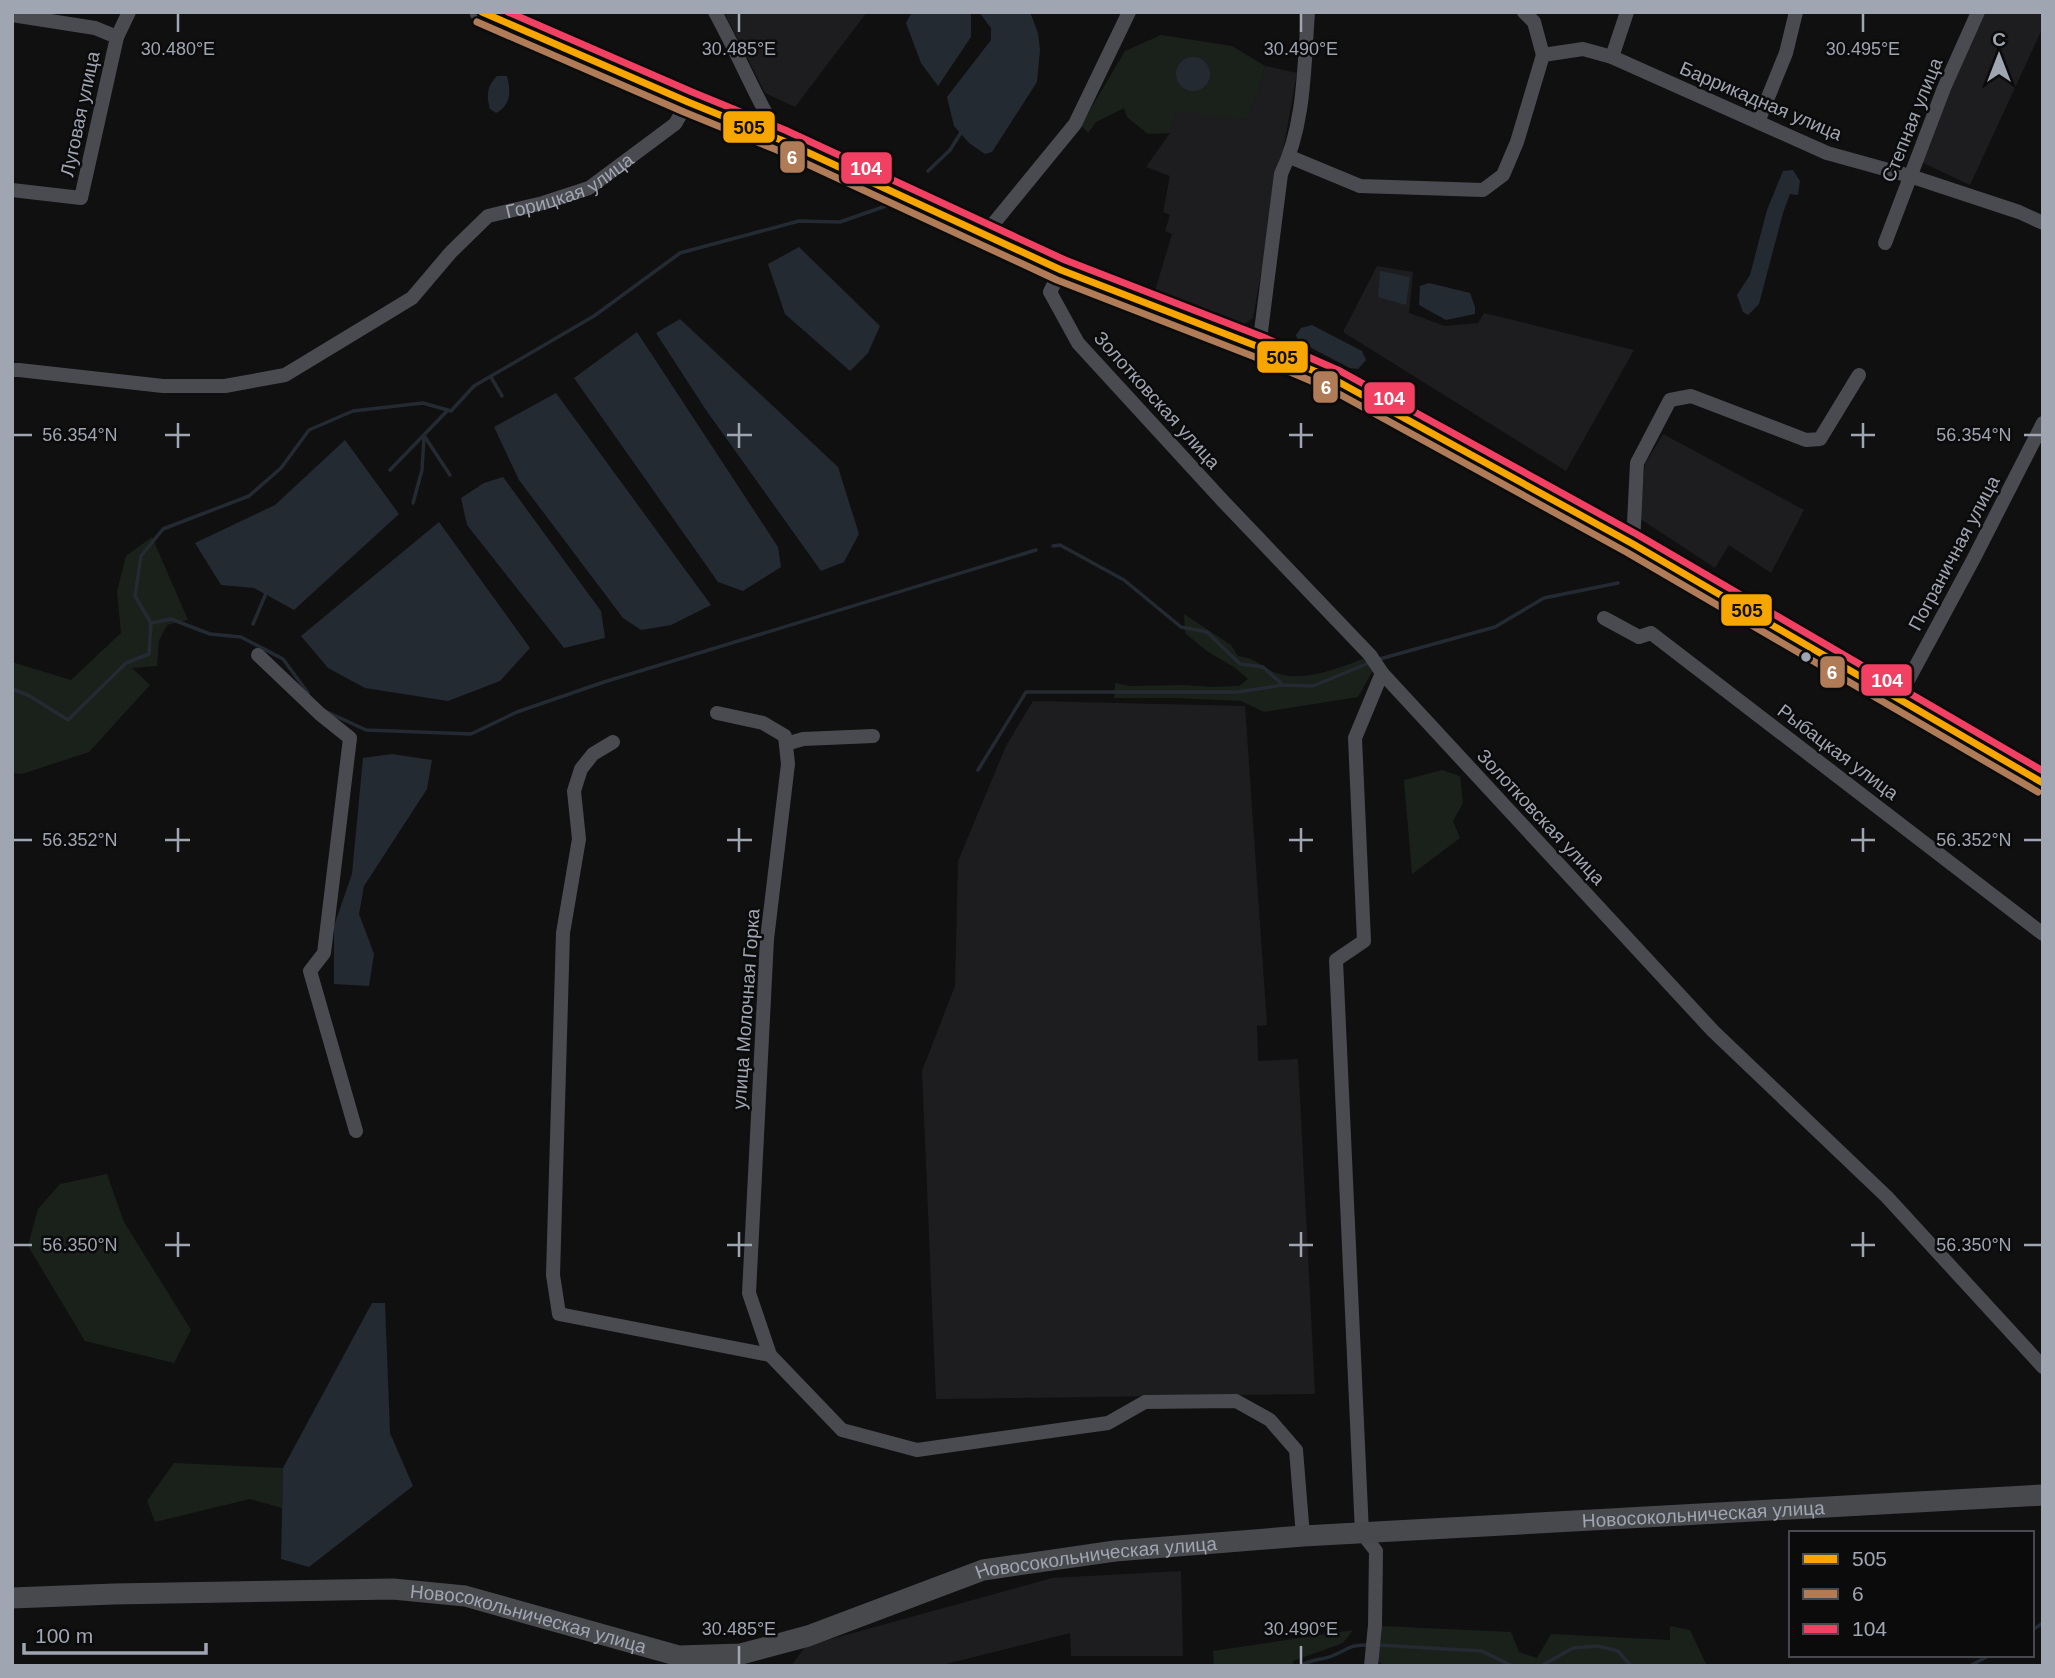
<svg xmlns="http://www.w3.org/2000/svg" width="2055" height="1678" font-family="Arial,sans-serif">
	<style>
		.built { fill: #1d1d1f }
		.green { fill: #1a211b }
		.water { fill: #242a32 }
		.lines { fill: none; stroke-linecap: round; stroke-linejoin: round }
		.stream { stroke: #242a32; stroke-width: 3.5 }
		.street { stroke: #4a4b50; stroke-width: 14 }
		.secondary { stroke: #48494d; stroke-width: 21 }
		.primary { stroke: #46484b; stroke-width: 23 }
		.bus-1-casing { stroke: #0b0b0c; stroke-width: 12 }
		.bus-2-casing { stroke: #0b0b0c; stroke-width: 12 }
		.bus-3-casing { stroke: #0b0b0c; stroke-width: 12 }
		.bus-1 { stroke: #f7a600; stroke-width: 7 }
		.bus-2 { stroke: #b07c57; stroke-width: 7 }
		.bus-3 { stroke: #f24062; stroke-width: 7 }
		.ticks { fill: none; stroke: #a0a5b2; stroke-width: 2.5 }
		.bus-dot { fill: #a0a5b2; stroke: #0b0b0c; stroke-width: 2.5 }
		.labels { text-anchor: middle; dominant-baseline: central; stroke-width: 5; stroke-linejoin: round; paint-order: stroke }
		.street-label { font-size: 19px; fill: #a0a5b2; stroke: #0b0b0c }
		.ticks-label { font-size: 18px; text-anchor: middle; fill: #a0a5b2; stroke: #0b0b0c; stroke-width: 5; stroke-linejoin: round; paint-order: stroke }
		.line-badge { stroke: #0b0b0c; stroke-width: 2.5 }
		.badge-label { font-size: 19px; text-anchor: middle; font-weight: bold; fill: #fff }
		.pale-badge-label { font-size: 19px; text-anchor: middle; font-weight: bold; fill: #111 }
	</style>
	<rect width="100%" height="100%" fill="#101011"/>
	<g class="built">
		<polygon points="724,12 867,12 795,107 765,93"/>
		<polygon points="1985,12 2043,12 2043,27 1970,185 1917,160"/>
		<polygon points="1265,66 1297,73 1253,318 1240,327 1154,294 1172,234 1165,231 1170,215 1163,212 1170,176 1146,167 1170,133 1176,109 1246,120 1258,93"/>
		<polygon points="1377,266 1413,272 1409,313 1445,326 1478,323 1484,313 1634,350 1566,471 1343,332"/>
		<polygon points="1663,434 1804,510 1771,573 1729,545 1715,568 1639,518 1645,464"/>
		<polygon points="1033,701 1245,706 1267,1025 1257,1026 1258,1061 1298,1059 1315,1394 936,1399 922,1071 955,986 958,861 1006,746"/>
		<polygon points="1181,1571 1183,1656 1071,1656 1070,1633 938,1666 791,1666 806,1646 1052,1578"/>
	</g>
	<g class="green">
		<polygon points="1161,35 1232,46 1265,66 1258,93 1246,120 1176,110 1170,133 1148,134 1127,117 1124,108 1096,122 1088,133 1081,125 1125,51"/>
		<polygon points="152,537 188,620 167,625 159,640 157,666 132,668 150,685 89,752 22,774 12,773 12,662 71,680 121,633 117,591 126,556"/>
		<path d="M1184,614l47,31 7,11c19,2 25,13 41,18 28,8 61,-7 87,-16l7,12 -15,27 -94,15 -23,-11 -65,-3h-62l1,-15 15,3 54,-1 28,2 27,-1 9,-7 -14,-12 -26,-15 -23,-19z"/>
		<polygon points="1442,770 1460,776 1463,803 1453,821 1460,838 1412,874 1404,780"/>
		<polygon points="107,1174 124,1222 191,1330 174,1363 85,1341 28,1246 38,1209 60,1184"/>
		<polygon points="174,1463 283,1468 282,1508 250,1499 155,1522 147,1501"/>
		<polygon points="1381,1626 1511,1632 1519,1652 1537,1658 1551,1634 1670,1640 1670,1626 1690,1630 1707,1666 1384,1666 1378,1661"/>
		<polygon points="1353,1630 1343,1643 1293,1661 1292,1666 1214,1666 1213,1651"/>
	</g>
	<g class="water">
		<polygon points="912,12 970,12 971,16 971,37 938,86 921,63 906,23"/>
		<polygon points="979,12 1030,12 1038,33 1040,50 1037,82 992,152 985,154 969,143 954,126 947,97 991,40 991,28"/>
		<circle cx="1193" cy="74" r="17"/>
		<path d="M497,76h10c4,16 4,29 -11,37l-6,-4c-4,-13 -3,-23 7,-33z"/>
		<polygon points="1793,170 1800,181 1798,195 1790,194 1783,213 1759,304 1748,315 1743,312 1737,295 1750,275 1767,210 1783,171"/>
		<polygon points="799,247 880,326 868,353 850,371 785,314 768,264"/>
		<polygon points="1380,271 1410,277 1406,305 1378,297"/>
		<polygon points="1429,283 1470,293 1475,307 1475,314 1446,320 1419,305 1420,286"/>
		<polygon points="680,319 838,467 859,534 844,562 821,571 706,410 656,333"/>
		<polygon points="1312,325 1362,351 1366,360 1358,369 1350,368 1298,341 1296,335 1301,328"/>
		<polygon points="637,332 778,547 781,567 743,591 718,582 574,378"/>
		<polygon points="556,393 711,605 671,625 641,630 623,618 519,480 494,427"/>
		<polygon points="345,440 399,514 294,610 254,588 221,585 195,543 275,505"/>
		<polygon points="503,477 601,611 605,638 564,648 467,525 461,498 484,483"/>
		<polygon points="439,522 530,648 500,681 448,701 365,688 328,668 301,636"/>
		<polygon points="392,754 432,760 427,789 364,886 359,914 374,954 369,986 334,984 334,926 352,874 363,758"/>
		<polygon points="372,1303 385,1303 390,1433 413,1486 309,1567 281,1559 283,1468"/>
	</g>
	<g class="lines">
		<g class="stream">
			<polyline points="928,171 950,150 962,131"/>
			<polyline points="491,377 502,396"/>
			<polyline points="425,437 450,475"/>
			<polyline points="390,470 447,411"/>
			<polyline points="413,503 422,470 424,437"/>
			<polyline points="1053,546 1060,545 1124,580 1181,627 1207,632 1240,664 1263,667 1283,685 1313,686 1369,663"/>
			<polyline points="151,623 171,619 210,634 241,637 283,659 308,693"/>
			<polyline points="253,624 267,591"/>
			<polyline points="1376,660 1495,627 1544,598 1618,583"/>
			<polyline points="12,689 28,695 68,720 126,663 149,654 151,623 135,596 141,556 163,529 249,496 281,468 309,430 353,411 423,403 451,411 474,386 594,316 680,253 799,221 840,222 886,206"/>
			<polyline points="325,711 366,730 471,734 517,712 604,682 1036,550"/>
			<polyline points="978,770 1026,692 1237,692 1283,685"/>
			<polyline points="2032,1630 2043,1623"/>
			<polyline points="1377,1645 1482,1651 1512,1666"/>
			<path d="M1300,1666c10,-7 22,-6 32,-10 19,-8 15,-11 38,-11"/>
			<polyline points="1541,1666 1573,1648 1598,1646 1618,1651 1631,1666"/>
			<polyline points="1970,1666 1990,1655"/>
		</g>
		<g class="street">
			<path d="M715,12c23,42 41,86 65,127"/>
			<polyline points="1524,12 1534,22 1543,55"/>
			<polyline points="12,15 95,28 117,37"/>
			<polyline points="1543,55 1583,49 1612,57 1827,153 1910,176 2019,212 2043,223"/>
			<polyline points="1612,57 1627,12"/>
			<polyline points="1758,122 1786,53 1796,12"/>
			<polyline points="1290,157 1360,186 1483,190 1503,175 1517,142 1543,55"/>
			<polyline points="12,190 81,198 117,37 129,12"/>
			<polyline points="985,234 1075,124 1129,12"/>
			<polyline points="1885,243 1944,88 1978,12"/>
			<polyline points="1061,270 1050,292 1078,343 1222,500 1370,655 1382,673 1713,1031 1887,1197 2043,1367"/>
			<path d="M1259,347l22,-173c24,-49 23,-108 27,-162"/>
			<path id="s1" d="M12,370h7l144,16h62l60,-11 127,-77 39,-46 37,-36 55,-13 46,-15 86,-64 13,-22"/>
			<polyline points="1633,544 1637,463 1670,400 1691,396 1806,440 1820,439 1859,375"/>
			<polyline points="1604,618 1639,637 1651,633 2043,934"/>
			<polyline points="258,655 320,714 350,738 324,953 310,971 356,1131"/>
			<polyline points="1898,699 1973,560 2043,423"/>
			<polyline points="717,713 763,723 785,736 788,764 767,939 749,1293 770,1355"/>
			<polyline points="613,742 593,754 581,769 574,791 579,839 563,933 553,1275 559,1314 770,1355 842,1430 917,1450 1108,1423 1145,1402 1236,1401 1270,1420 1296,1450 1303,1536"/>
			<polyline points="786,744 803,739 873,736"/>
			<polyline points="1371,1666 1375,1625 1376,1551 1362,1533 1336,960 1364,941 1355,738 1382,673"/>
		</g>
		<path class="secondary" id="s2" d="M12,1598l102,-4 279,-5 72,7 214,60 62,-2 67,-18 175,-66 132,-19 188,-15 740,-41"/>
		<polyline class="primary" points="481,12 688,102 781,140 1061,270 1259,347 1335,380 1633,544 2043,783"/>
		<g class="bus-1-casing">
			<polyline id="bus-1" points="482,12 688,102 781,140 1061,270 1259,347 1335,380 1633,544 2043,783"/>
		</g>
		<g class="bus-2-casing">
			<polyline id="bus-2" points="477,22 684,112 777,150 1057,280 1255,357 1330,389 1628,553 2038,792"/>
		</g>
		<g class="bus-3-casing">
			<polyline id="bus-3" points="508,12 692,92 785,130 1065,260 1263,337 1340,371 1638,535 2043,771"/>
		</g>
		<use href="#bus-1" class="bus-1"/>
		<use href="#bus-2" class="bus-2"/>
		<use href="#bus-3" class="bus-3"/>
	</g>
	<path class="ticks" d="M178,14v18M739,14v18M1301,14v18M1863,14v18M178,423v25M739,423v25M1301,423v25M1863,423v25M14,435h18M165,435h25M727,435h25M1289,435h24M1851,435h24M2024,435h17M178,828v24M739,828v24M1301,828v24M1863,828v24M14,840h18M165,840h25M727,840h25M1289,840h24M1851,840h24M2024,840h17M178,1232v25M739,1232v25M1301,1232v25M1863,1232v25M14,1245h18M165,1245h25M727,1245h25M1289,1245h24M1851,1245h24M2024,1245h17M739,1646v18M1301,1646v18"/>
	<circle class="bus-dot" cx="1806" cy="657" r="6"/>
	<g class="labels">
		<g class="street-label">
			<text transform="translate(1761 101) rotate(23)">Баррикадная улица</text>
			<text transform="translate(80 114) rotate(-78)">Луговая улица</text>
			<text transform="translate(1912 120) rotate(-68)">Степная улица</text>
			<text stroke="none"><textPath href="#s1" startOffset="623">Горицкая улица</textPath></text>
			<text transform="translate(1157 400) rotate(48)">Золотковская улица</text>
			<text transform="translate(1954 553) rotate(-62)">Пограничная улица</text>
			<text transform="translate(1838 752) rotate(37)">Рыбацкая улица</text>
			<text transform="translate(1541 817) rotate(47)">Золотковская улица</text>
			<text transform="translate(746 1009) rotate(-86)">улица Молочная Горка</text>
			<text stroke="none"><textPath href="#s2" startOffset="1717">Новосокольническая улица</textPath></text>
			<text stroke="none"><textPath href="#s2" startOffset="1108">Новосокольническая улица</textPath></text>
			<text stroke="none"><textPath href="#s2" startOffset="520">Новосокольническая улица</textPath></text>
		</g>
	</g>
	<g class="ticks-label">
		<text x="178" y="55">30.480°E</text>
		<text x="739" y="55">30.485°E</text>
		<text x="1301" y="55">30.490°E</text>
		<text x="1863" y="55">30.495°E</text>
		<text x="80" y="441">56.354°N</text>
		<text x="1974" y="441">56.354°N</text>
		<text x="80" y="846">56.352°N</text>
		<text x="1974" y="846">56.352°N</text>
		<text x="80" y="1251">56.350°N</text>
		<text x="1974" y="1251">56.350°N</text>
		<text x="739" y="1635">30.485°E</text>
		<text x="1301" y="1635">30.490°E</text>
	</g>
	<g class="line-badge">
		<rect x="722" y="110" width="54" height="34" rx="7" fill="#f7a600"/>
		<rect x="779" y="140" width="27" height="34" rx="7" fill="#b07c57"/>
		<rect x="840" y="151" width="53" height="34" rx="7" fill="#f24062"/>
		<rect x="1256" y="340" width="53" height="34" rx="7" fill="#f7a600"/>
		<rect x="1312" y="370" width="27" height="34" rx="7" fill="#b07c57"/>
		<rect x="1363" y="381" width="53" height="34" rx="7" fill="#f24062"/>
		<rect x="1720" y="593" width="53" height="34" rx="7" fill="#f7a600"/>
		<rect x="1819" y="655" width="27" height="34" rx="7" fill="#b07c57"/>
		<rect x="1860" y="663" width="53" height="34" rx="7" fill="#f24062"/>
	</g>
	<g class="badge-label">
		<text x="792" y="164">6</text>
		<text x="866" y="175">104</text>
		<text x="1326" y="394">6</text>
		<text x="1389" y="405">104</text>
		<text x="1832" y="679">6</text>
		<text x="1887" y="687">104</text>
	</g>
	<g class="pale-badge-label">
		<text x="749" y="134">505</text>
		<text x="1282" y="364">505</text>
		<text x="1747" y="617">505</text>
	</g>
	<rect width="2055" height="1678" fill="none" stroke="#a0a5b2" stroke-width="28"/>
	<rect x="1789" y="1531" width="245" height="126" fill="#0b0b0c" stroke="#47494e" stroke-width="2"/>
	<rect x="1803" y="1554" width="35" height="10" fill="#f7a600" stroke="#47494e" stroke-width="2"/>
	<text x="1852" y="1566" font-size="21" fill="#a0a5b2">505</text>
	<rect x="1803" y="1589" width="35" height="10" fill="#b07c57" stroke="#47494e" stroke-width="2"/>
	<text x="1852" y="1601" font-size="21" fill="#a0a5b2">6</text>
	<rect x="1803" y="1624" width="35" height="10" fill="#f24062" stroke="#47494e" stroke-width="2"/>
	<text x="1852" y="1636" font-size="21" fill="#a0a5b2">104</text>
	<g transform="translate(1999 56)" stroke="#0b0b0c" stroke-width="5" paint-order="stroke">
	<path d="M0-5L12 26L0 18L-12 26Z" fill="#a0a5b2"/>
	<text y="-10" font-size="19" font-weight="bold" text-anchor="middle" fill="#a0a5b2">С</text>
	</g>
	<path d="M24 1643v10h182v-10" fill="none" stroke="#a0a5b2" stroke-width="3.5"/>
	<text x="35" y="1643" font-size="21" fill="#a0a5b2" stroke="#0b0b0c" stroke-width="5" paint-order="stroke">100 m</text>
</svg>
